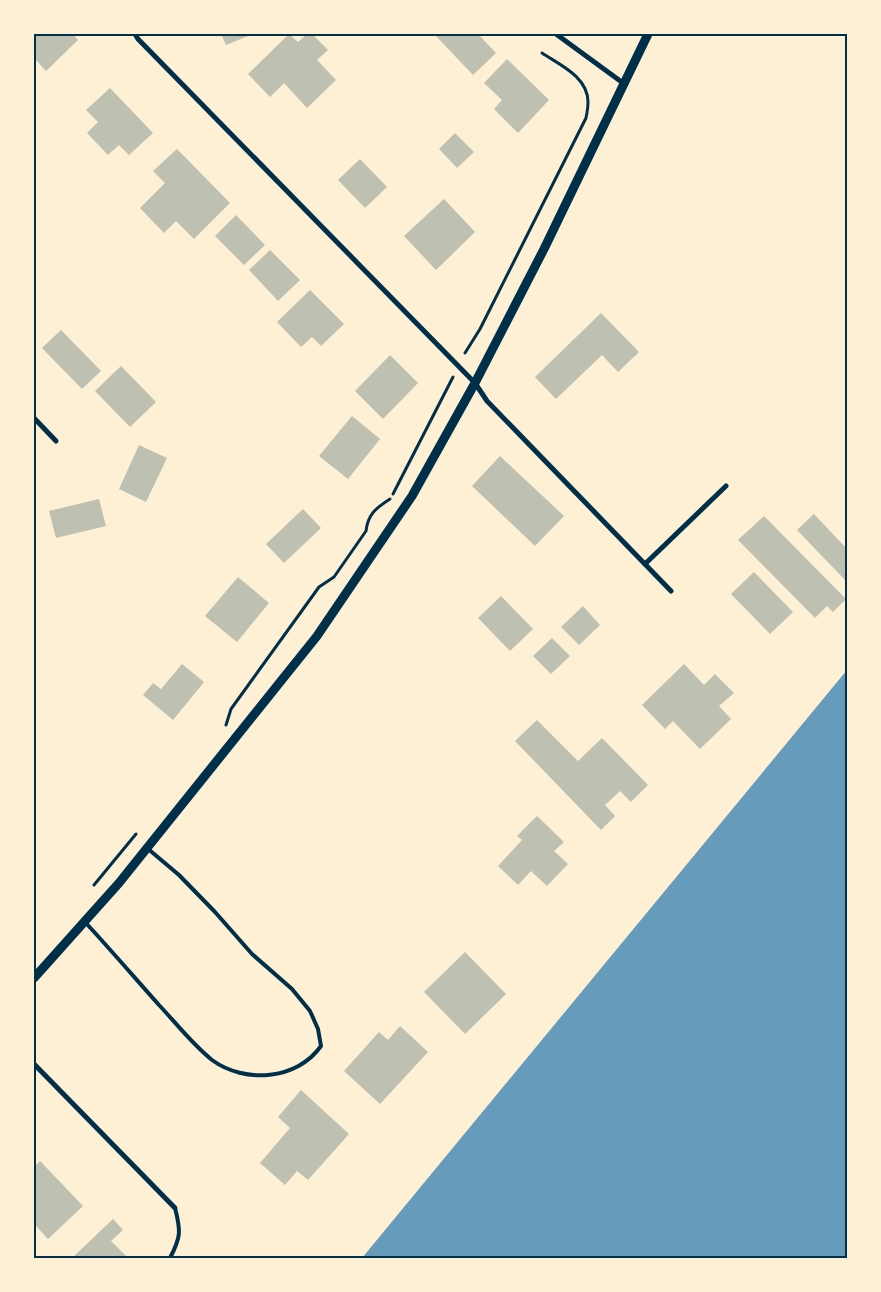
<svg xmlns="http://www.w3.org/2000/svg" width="881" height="1292" font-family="'Sofia Sans Condensed',sans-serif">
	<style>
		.water { fill: #669bbc }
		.building { fill: #bec0b2 }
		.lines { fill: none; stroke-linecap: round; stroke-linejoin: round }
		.path { stroke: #003049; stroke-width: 3 }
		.service { stroke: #003049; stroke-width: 4 }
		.minor { stroke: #003049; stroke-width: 5 }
		.tertiary { stroke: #003049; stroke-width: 9 }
		.neatline { fill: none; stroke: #003049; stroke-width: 2 }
	</style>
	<rect width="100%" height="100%" fill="#fdf0d5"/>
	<polygon class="water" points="847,670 847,1258 362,1258"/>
	<g class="building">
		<polygon points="34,34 73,34 78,40 46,71 34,58"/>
		<polygon points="221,34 253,34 226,45"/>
		<polygon points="289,34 298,42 307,34 312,34 328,50 317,60 336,80 307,108 284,83 270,97 248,74"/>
		<polygon points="434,34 478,34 496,53 473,75"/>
		<polygon points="507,59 549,100 518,133 494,109 502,100 484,83"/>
		<polygon points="110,88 153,133 129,155 119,145 108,155 87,133 98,122 86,110"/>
		<polygon points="455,133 474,152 457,168 439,149"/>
		<polygon points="177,149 230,203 194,239 176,221 164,233 140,208 165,183 153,171"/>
		<polygon points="360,159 387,187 365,208 338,180"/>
		<polygon points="444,199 475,232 436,270 404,236"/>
		<polygon points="236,215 265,245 244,265 215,236"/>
		<polygon points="270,250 300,280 278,301 249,270"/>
		<polygon points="310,290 344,324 321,346 312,337 301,347 277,322"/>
		<polygon points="601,313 639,352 618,372 602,355 556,399 535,377"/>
		<polygon points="61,330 101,371 82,389 42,348"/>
		<polygon points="390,355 418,383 383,419 355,391"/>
		<polygon points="121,366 156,402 130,427 95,391"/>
		<polygon points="352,416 380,439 348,479 319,456"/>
		<polygon points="139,445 167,458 146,502 119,489"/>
		<polygon points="500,456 564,516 535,546 472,486"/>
		<polygon points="99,499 106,526 56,538 49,511"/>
		<polygon points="303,509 321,528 284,563 266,544"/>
		<polygon points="814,514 847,549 847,578 845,580 797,530"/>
		<polygon points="764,516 846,599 833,612 827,606 815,618 738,540"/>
		<polygon points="754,572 793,612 770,634 731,594"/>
		<polygon points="238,577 269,603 237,642 205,616"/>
		<polygon points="501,596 533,629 510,651 478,618"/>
		<polygon points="583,606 600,625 579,645 561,627"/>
		<polygon points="552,638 570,656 551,674 533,656"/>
		<polygon points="182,664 204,682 173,720 143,695 153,683 161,689"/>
		<polygon points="684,664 704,685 715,674 734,693 719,706 731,719 700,749 673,721 665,729 642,705"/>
		<polygon points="537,720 578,761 602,738 648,785 631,802 620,791 605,805 615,816 601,830 515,741"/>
		<polygon points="537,816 564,842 554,851 568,864 547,886 531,871 518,885 498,866 522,840 517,836"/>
		<polygon points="465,952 506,994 465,1034 424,992"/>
		<polygon points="400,1026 428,1052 380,1104 344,1071 379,1032 388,1040"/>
		<polygon points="301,1090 349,1134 308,1180 297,1171 285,1185 260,1163 290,1128 278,1117"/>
		<polygon points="40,1161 83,1206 48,1239 34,1224 34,1167"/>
		<polygon points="113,1219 123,1230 111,1241 128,1258 72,1258"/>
	</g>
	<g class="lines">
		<g class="path">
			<path d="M465,353l15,-24 106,-211c1,-5 2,-11 2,-16 0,-25 -28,-37 -46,-49"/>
			<polyline points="393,494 453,377"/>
			<path d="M226,725l5,-16 88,-122 15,-10 32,-46c2,-17 10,-23 24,-32"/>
			<polyline points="94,885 136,834"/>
		</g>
		<g class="service">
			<path d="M85,922c25,27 49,55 74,83 17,18 33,39 53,55 33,24 85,20 109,-14l-3,-17 -8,-18 -18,-22 -40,-35 -37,-42 -36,-37 -32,-27"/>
			<path d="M170,1258c11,-21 11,-27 5,-50"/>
		</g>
		<g class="minor">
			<polyline points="135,34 138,39 475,383 487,401 671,591"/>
			<polyline points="556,34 623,83"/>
			<polyline points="34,418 56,441"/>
			<polyline points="645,564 726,486"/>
			<polyline points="34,1064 175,1208"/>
		</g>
		<polyline class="tertiary" points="34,978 119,883 317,636 412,496 475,383 544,249 648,34"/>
	</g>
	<rect width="881" height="1292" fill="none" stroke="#fdf0d5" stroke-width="70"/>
	<rect x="35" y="35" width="811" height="1222" class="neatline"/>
</svg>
